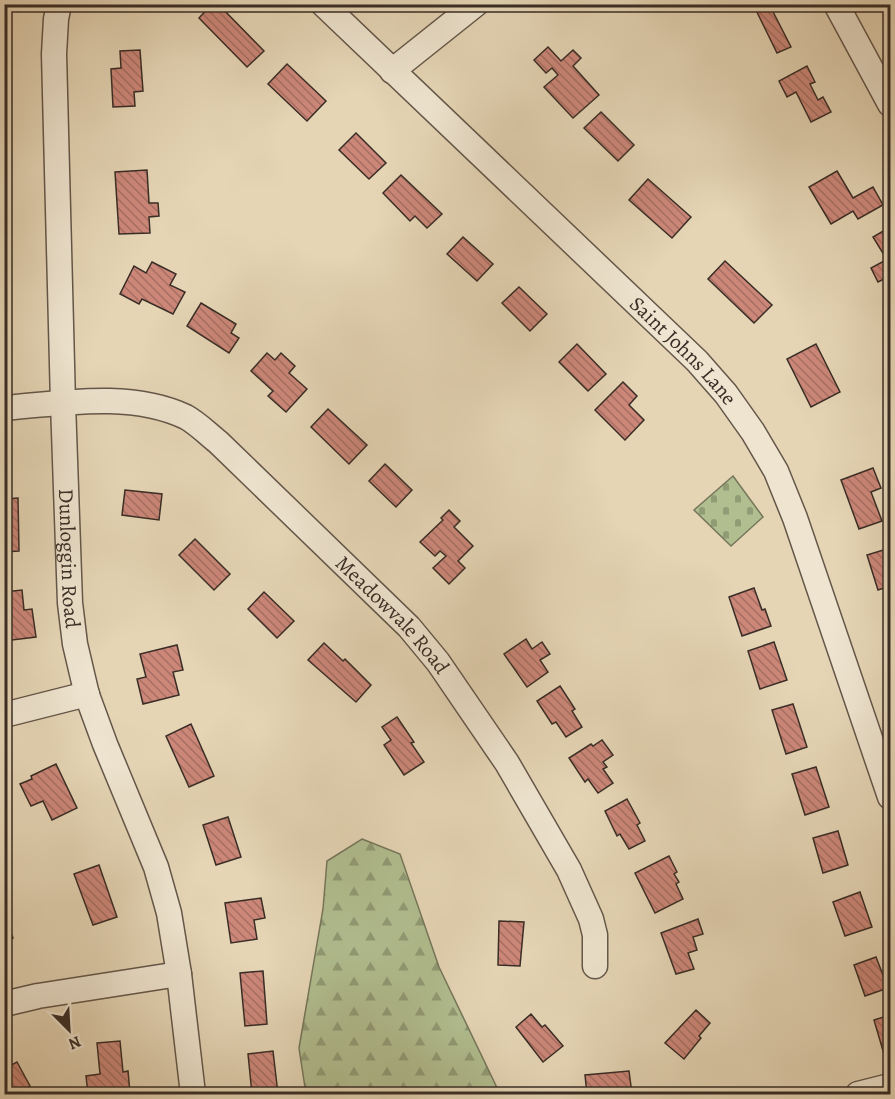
<svg xmlns="http://www.w3.org/2000/svg" width="895" height="1099" font-family="Alegreya,serif">
	<style>
		.forest { fill: url(#forest-firs); stroke: #75765b; stroke-width: 1.5 }
		.cemetery { fill: url(#cemetery-stones); stroke: #75765b; stroke-width: 1.5 }
		.building { fill: url(#building-back-hatch); stroke: #392d26; stroke-width: 1.5 }
		.lines { fill: none; stroke-linecap: round; stroke-linejoin: round }
		.minor-casing { stroke: #64574a; stroke-width: 27 }
		.minor { stroke: #eee4cf; stroke-width: 24 }
		.labels { text-anchor: middle; dominant-baseline: central; stroke-width: 4.5; stroke-linejoin: round; paint-order: stroke }
		.street-label { font-size: 21px; fill: #392d26; stroke: #eee4cf }
	</style>
	<defs>
		<pattern id="forest-firs" width="22" height="20" patternUnits="userSpaceOnUse" patternTransform="scale(1.5)"><rect width="22" height="20" fill="#b1be90"/><path d="M5 1l3.5 6h-7zM16 11l3.5 6h-7z" fill="#919b75"/></pattern>
		<pattern id="cemetery-stones" width="16" height="16" patternUnits="userSpaceOnUse" patternTransform="scale(1.5)"><rect width="16" height="16" fill="#b1be90"/><path d="M2 7V4a2 2 0 0 1 4 0v3zM10 15v-3a2 2 0 0 1 4 0v3z" fill="#919b75"/></pattern>
		<pattern id="building-back-hatch" width="6" height="6" patternUnits="userSpaceOnUse" patternTransform="scale(1.5)"><rect width="6" height="6" fill="#cc8779"/><path d="M-1 5l2 2M0 0l6 6M5-1l2 2" fill="none" stroke="#a76f63"/></pattern>
	</defs>
	<rect width="100%" height="100%" fill="#e5d5b5"/>
	<filter id="stains"><feTurbulence type="fractalNoise" baseFrequency=".00333" numOctaves="4"/><feColorMatrix values="0 0 0 0 .2 0 0 0 0 .09 0 0 0 0 .02 0 0 0 .5 -.17"/></filter>
	<radialGradient id="worn" r=".72"><stop offset=".6" stop-color="#630" stop-opacity="0"/><stop offset="1" stop-color="#630" stop-opacity=".3"/></radialGradient>
	<polygon class="forest" points="362,839 400,854 439,967 500,1094 306,1094 299,1048 323,909 327,861"/>
	<polygon class="cemetery" points="733,476 763,517 731,546 694,510"/>
	<g class="building">
		<polygon points="212,4 218,4 264,51 247,67 199,18"/>
		<polygon points="757,4 769,4 791,47 777,53 754,6"/>
		<polygon points="548,47 561,61 573,50 581,58 573,66 599,95 573,118 544,87 558,75 552,68 546,73 534,60"/>
		<polygon points="140,50 143,91 134,92 135,106 113,107 111,69 121,68 120,51"/>
		<polygon points="287,64 326,101 307,121 268,84"/>
		<polygon points="807,66 815,82 810,84 818,100 823,97 831,112 811,122 796,92 787,97 779,81"/>
		<polygon points="601,112 634,145 618,161 584,128"/>
		<polygon points="356,133 386,163 369,179 339,150"/>
		<polygon points="147,170 149,203 158,203 159,216 149,217 150,233 119,234 115,172"/>
		<polygon points="837,171 853,198 873,187 883,205 858,219 853,211 831,224 809,187"/>
		<polygon points="401,175 442,214 427,228 415,216 410,221 383,193"/>
		<polygon points="648,179 691,217 672,238 629,200"/>
		<polygon points="890,227 890,291 884,279 878,282 871,268 884,261 886,264 889,263 873,237"/>
		<polygon points="463,237 493,264 477,281 447,254"/>
		<polygon points="725,261 772,305 754,323 708,279"/>
		<polygon points="152,262 176,274 170,285 185,292 173,314 142,299 139,304 120,294 134,266 146,273"/>
		<polygon points="519,287 547,314 530,331 502,303"/>
		<polygon points="201,303 236,324 231,333 239,338 229,353 187,326"/>
		<polygon points="577,344 606,374 588,391 559,362"/>
		<polygon points="816,344 840,392 811,407 787,359"/>
		<polygon points="267,353 275,360 281,353 295,366 289,373 307,389 286,412 268,396 273,391 251,371"/>
		<polygon points="623,382 637,396 629,405 644,420 625,440 595,410"/>
		<polygon points="328,409 367,445 349,464 311,427"/>
		<polygon points="385,464 412,490 396,507 369,481"/>
		<polygon points="873,468 881,488 871,492 882,521 859,529 841,480"/>
		<polygon points="125,490 162,494 159,520 122,515"/>
		<polygon points="18,498 19,551 4,552 4,499"/>
		<polygon points="449,510 460,521 454,527 473,546 458,561 465,568 449,584 433,568 446,556 440,551 435,556 420,542 443,520 441,518"/>
		<polygon points="195,539 230,574 214,590 179,555"/>
		<polygon points="890,548 890,586 878,590 867,555"/>
		<polygon points="754,588 762,610 765,609 771,626 742,636 729,597"/>
		<polygon points="22,590 24,610 32,609 36,637 4,641 4,592"/>
		<polygon points="264,592 294,621 277,638 248,609"/>
		<polygon points="526,639 532,649 542,642 550,654 540,660 548,672 527,687 504,654"/>
		<polygon points="774,642 787,680 760,689 748,651"/>
		<polygon points="324,643 343,661 345,659 371,685 356,702 308,660"/>
		<polygon points="177,645 183,670 173,672 179,695 143,704 137,679 146,677 140,654"/>
		<polygon points="560,686 575,709 572,711 582,727 566,737 556,722 552,724 537,701"/>
		<polygon points="793,704 807,747 786,754 772,710"/>
		<polygon points="397,717 414,742 411,743 424,762 404,775 384,745 391,740 382,727"/>
		<polygon points="191,724 214,776 189,787 166,736"/>
		<polygon points="602,740 613,755 603,762 607,767 603,769 613,783 598,793 588,779 585,782 569,758 591,744 593,746"/>
		<polygon points="56,764 77,808 52,820 43,801 31,806 20,784 32,779 31,776"/>
		<polygon points="816,767 829,807 805,815 792,774"/>
		<polygon points="627,799 640,823 637,825 645,841 629,849 620,834 617,836 605,811"/>
		<polygon points="228,817 241,857 216,865 203,825"/>
		<polygon points="838,831 848,865 823,873 813,838"/>
		<polygon points="669,856 677,872 674,874 679,882 676,884 683,899 655,913 635,873"/>
		<polygon points="99,865 117,917 93,925 74,874"/>
		<polygon points="860,892 872,927 845,936 833,902"/>
		<polygon points="261,898 265,918 254,920 257,939 231,943 225,903"/>
		<polygon points="4,915 13,938 4,941"/>
		<polygon points="698,919 703,934 693,937 697,950 688,953 694,969 676,974 661,933"/>
		<polygon points="499,921 524,922 520,966 498,965"/>
		<polygon points="876,957 888,988 865,996 854,965"/>
		<polygon points="263,971 267,1024 245,1026 240,973"/>
		<polygon points="696,1010 710,1023 699,1036 701,1038 684,1059 665,1043"/>
		<polygon points="531,1014 542,1027 545,1025 563,1046 543,1062 516,1027"/>
		<polygon points="890,1015 890,1059 886,1061 874,1020"/>
		<polygon points="120,1041 123,1072 128,1071 130,1093 88,1094 86,1076 100,1074 97,1043"/>
		<polygon points="273,1051 278,1094 252,1094 248,1054"/>
		<polygon points="17,1062 30,1086 16,1094 4,1094 4,1069"/>
		<polygon points="629,1071 632,1094 587,1094 585,1075"/>
	</g>
	<g class="lines">
		<g class="minor-casing">
			<g id="minor">
				<path id="s1" d="M59,4l-3,15 -2,35 9,349 7,200 5,41 12,51 18,49 51,123 13,46 10,61 14,120"/>
				<path id="s2" d="M323,4l374,357 29,33 27,38 23,39 19,47 95,279"/>
				<polyline points="836,4 890,104"/>
				<polyline points="392,71 476,4"/>
				<path id="s3" d="M4,408c58,-5 128,-17 182,9 11,6 22,17 32,25l191,185 29,35 69,101 62,107 22,49 4,16v31"/>
				<polyline points="4,715 87,694"/>
				<polyline points="4,1004 38,996 179,974"/>
				<polyline points="858,1094 890,1086"/>
			</g>
		</g>
		<use href="#minor" class="minor"/>
	</g>
	<g class="labels">
		<g class="street-label">
			<text stroke="none"><textPath href="#s2" startOffset="500">Saint Johns Lane</textPath></text>
			<text stroke="none"><textPath href="#s1" startOffset="555">Dunloggin Road</textPath></text>
			<text stroke="none"><textPath href="#s3" startOffset="471">Meadowvale Road</textPath></text>
		</g>
	</g>
	<rect width="895" height="1099" fill="none" stroke="#e5d5b5" stroke-width="24"/>
	<rect x="6" y="6" width="883" height="1087" fill="none" stroke="#392d26" stroke-width="3"/>
	<rect x="12" y="12" width="871" height="1075" fill="none" stroke="#392d26" stroke-width="1.5"/>
	<g transform="translate(69 1030) rotate(156)" stroke="#eee4cf" stroke-width="4.5" paint-order="stroke">
	<path d="M0-4.5L10 22L0 15L-10 22Z" fill="#392d26"/>
	<text y="-9" font-size="16" font-weight="bold" text-anchor="middle" fill="#392d26">N</text>
	</g>
	<rect width="100%" height="100%" filter="url(#stains)"/>
	<rect width="100%" height="100%" fill="url(#worn)"/>
</svg>
